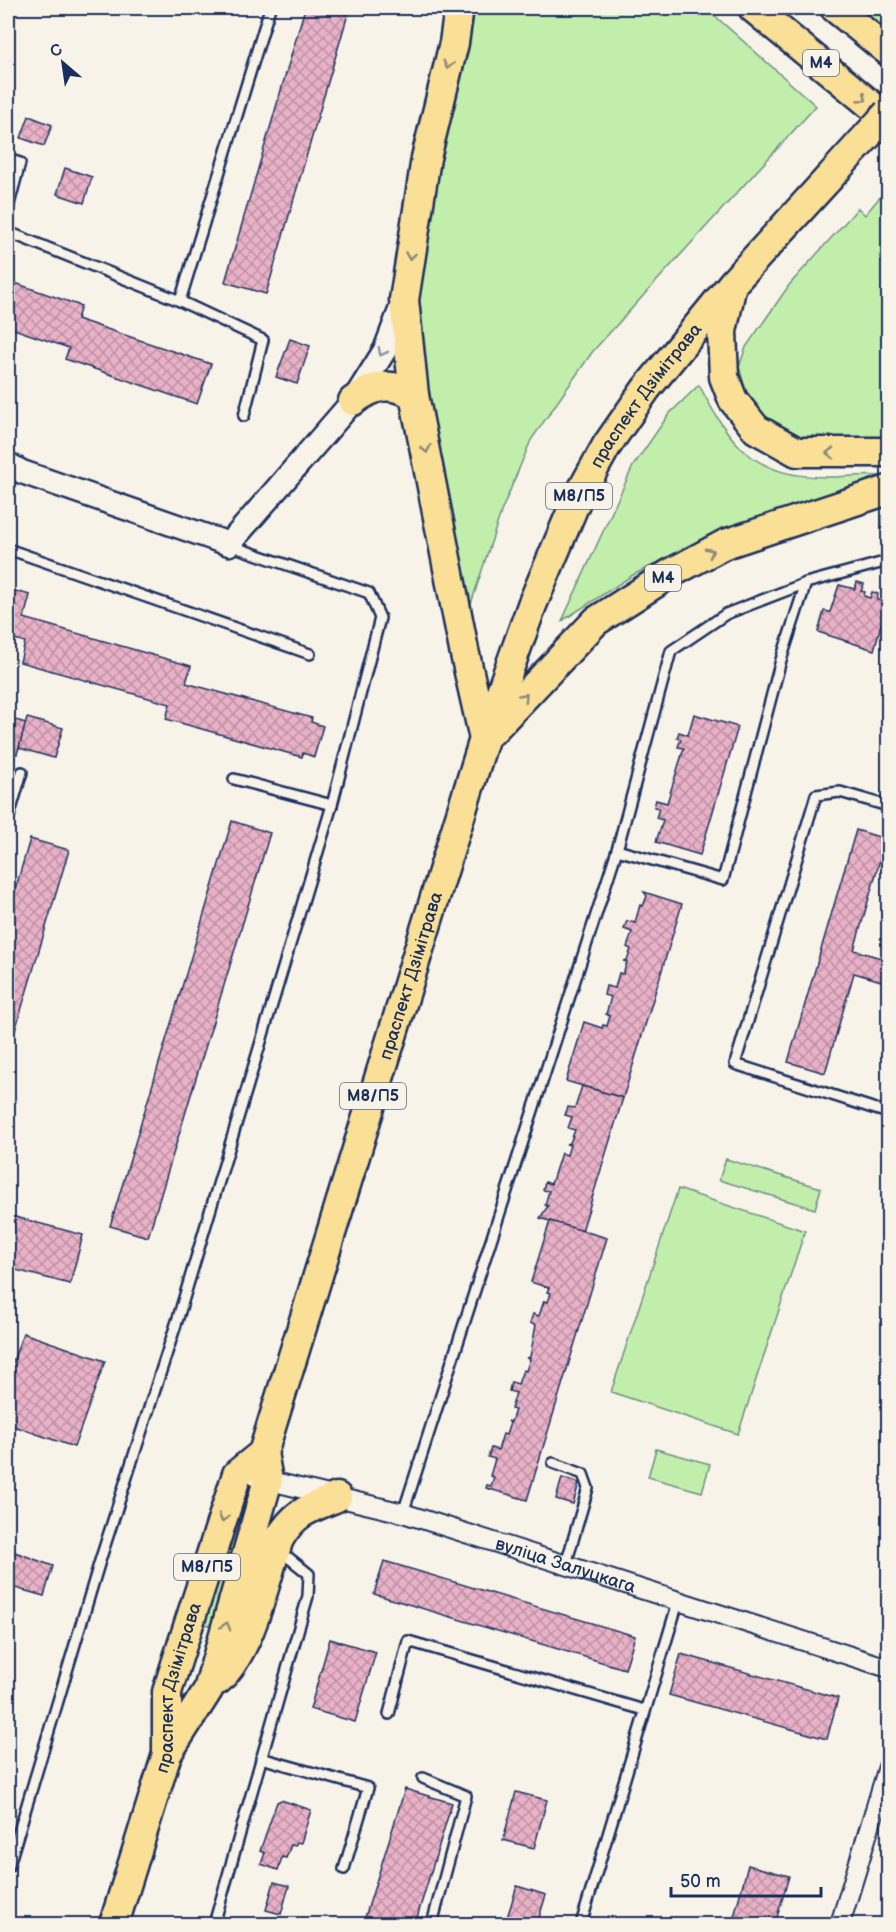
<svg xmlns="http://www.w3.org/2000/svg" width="896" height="1932" font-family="'Balsamiq Sans',sans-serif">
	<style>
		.grass { fill: #c1eeab; stroke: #6e8e84; stroke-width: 1.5 }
		.building { fill: url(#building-cross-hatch); stroke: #1b2f5e; stroke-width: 1.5 }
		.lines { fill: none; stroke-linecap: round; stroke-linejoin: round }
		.service-casing { stroke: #1b2f5e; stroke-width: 14 }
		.minor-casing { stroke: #1b2f5e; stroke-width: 22 }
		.tertiary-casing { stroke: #1b2f5e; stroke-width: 27 }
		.primary-casing { stroke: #1b2f5e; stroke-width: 33 }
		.service { stroke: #f7f3e8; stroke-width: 9 }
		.minor { stroke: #f7f3e8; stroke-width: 18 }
		.tertiary { stroke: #f7f3e8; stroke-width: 22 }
		.primary { stroke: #fadf96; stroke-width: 28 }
		.primary-bridge-casing { stroke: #1b2f5e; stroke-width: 33; stroke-linecap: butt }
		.primary-bridge { stroke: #fadf96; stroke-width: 28 }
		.oneway { stroke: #8a877a }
		.oneway2 { stroke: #8991a3 }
		.labels { text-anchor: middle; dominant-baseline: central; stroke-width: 4.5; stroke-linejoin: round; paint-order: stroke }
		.shield { fill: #f7f3e8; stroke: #5d6a87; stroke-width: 1.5 }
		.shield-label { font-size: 16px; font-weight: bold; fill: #1b2f5e }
		.street-label { font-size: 18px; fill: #1b2f5e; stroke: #f7f3e8 }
	</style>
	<defs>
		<pattern id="building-cross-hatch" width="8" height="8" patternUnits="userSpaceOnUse" patternTransform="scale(1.5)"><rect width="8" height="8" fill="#e9b1c6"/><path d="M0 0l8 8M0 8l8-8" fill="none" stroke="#bc90a4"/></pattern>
	</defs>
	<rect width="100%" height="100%" fill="#f7f3e8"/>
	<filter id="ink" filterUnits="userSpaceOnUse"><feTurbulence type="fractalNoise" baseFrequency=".0167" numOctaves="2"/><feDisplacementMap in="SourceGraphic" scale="12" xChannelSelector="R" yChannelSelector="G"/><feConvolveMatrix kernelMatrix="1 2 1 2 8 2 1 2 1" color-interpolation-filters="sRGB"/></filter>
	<g filter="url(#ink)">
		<g class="grass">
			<polygon points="467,8 706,8 816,106 593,351 531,440 501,512 468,613 423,387 414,295"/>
			<polygon points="855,8 888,8 888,34"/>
			<polygon points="888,187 888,442 798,445 756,414 746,391 739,367 746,347 790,284 858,208 865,215"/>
			<path d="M699,385c32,61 56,93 130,92 18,0 43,-4 59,0l-167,54 -88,44 -71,46 71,-155 36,-52z"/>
			<polygon points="726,1159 821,1188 815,1209 719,1180"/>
			<polygon points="678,1189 805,1231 738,1434 611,1392"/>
			<polygon points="656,1449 710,1464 702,1492 648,1477"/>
			<polygon points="242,1485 253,1485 213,1624 206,1625 200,1620"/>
		</g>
		<g class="building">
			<polygon points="305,8 326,8 348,14 266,294 225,282"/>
			<polygon points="29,116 52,125 44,146 21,138"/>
			<polygon points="65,168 92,177 84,203 57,194"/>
			<polygon points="15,283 81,306 77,319 211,364 197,404 65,359 69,348 8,327 8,305"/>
			<polygon points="290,339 310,346 297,384 276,377"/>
			<polygon points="857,582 864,584 861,591 865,592 864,596 870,598 872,592 878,594 877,600 887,602 888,598 888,620 882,621 874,650 818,632 824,611 830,612 839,585 855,589"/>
			<polygon points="8,589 30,595 24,618 191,666 186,683 312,718 311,722 323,726 314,757 303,753 302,757 166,719 170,704 20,662 25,642 8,637"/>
			<polygon points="694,714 738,727 700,855 656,842 663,820 656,818 659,808 654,807 656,800 667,803 684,748 678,747 681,739 677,738 679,732 688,735"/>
			<polygon points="8,718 26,723 17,754 8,751"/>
			<polygon points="27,718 63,728 54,758 19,748"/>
			<polygon points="232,821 270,833 148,1237 110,1226"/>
			<polygon points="856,830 886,839 854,950 888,960 888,1000 883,998 888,983 854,973 825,1073 788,1062"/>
			<polygon points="30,839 69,850 8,1054 8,914"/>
			<polygon points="644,892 682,904 623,1098 566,1081 584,1022 602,1028 603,1025 607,1026 610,1016 606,1014 611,997 604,995 606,986 615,988 619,973 623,974 627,962 623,961 627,960 631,949 627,947 632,932 624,929 627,921 635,923 640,905 643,906 647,896"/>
			<polygon points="582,1086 623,1098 582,1231 540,1218 548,1206 545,1205 549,1191 543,1190 545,1182 551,1184 561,1153 567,1155 570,1145 566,1144 570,1143 575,1130 568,1128 572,1117 565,1115 568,1107 575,1108"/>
			<polygon points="8,1215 83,1235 70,1284 8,1268"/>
			<polygon points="550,1221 607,1238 527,1500 486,1488 487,1485 491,1486 494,1477 490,1476 495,1459 488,1457 491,1448 498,1450 503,1434 506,1435 510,1423 508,1421 511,1422 515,1410 511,1409 516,1393 509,1391 511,1382 518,1384 523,1370 526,1371 530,1359 526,1358 530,1357 536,1325 530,1323 533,1314 539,1316 544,1301 548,1302 551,1293 547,1292 549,1288 531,1282"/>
			<polygon points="23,1333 105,1361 74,1447 8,1424 8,1376"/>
			<polygon points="562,1478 579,1483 573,1504 556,1499"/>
			<polygon points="15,1552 53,1566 44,1596 8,1586 8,1553 14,1554"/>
			<polygon points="384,1561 635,1636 625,1669 374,1594"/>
			<polygon points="330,1639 376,1652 355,1722 310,1709"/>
			<polygon points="681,1654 838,1698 827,1739 669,1695"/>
			<polygon points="405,1789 452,1803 415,1924 363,1924"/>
			<polygon points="516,1792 547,1800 534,1848 503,1840"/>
			<polygon points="281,1800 311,1810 301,1843 297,1842 295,1846 291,1845 286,1858 282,1857 278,1870 261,1864 265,1853 260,1851 277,1802"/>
			<polygon points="748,1865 789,1876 775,1924 732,1924"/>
			<polygon points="274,1882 289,1886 281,1914 266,1910"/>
			<polygon points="517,1886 546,1895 537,1924 505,1924"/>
		</g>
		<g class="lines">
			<g class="service-casing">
				<g id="service">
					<polyline points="8,159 20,163 8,208"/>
					<polyline points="8,232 180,301 263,340 244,416"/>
					<polyline points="180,301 270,8"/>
					<polyline points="8,549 310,654"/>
					<polyline points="234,779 332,805"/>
					<polyline points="888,806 840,792 816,795 735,1064 888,1113"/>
					<polyline points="8,820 22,772"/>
					<polyline points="617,850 671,651 726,614 806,583"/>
					<polyline points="553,1463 583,1474 588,1488 566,1564"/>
					<polyline points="403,1513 617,850 723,880 781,660 806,583 888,561"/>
					<polyline points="389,1714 408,1641 644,1710"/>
					<polyline points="261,1758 368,1788 344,1869"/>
					<polyline points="423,1778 466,1796 432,1924"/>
					<polyline points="8,1868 99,1564 178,1318 332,805 380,618 369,593 229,545"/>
					<polyline points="214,1924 308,1596 309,1574 289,1558 279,1555"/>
					<polyline points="581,1924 679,1599"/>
				</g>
			</g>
			<g class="minor-casing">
				<g id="minor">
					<path id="s1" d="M258,1478l145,35 485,155"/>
					<polyline points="840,1924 888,1767"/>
				</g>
			</g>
			<g class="tertiary-casing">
				<polyline id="tertiary" points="8,464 22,472 229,544 353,401 385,350 404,300"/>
			</g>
			<g class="primary-casing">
				<g id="primary">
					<polyline points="459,8 454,43 426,158 404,300 414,395 464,650 484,739"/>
					<polyline points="753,8 888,119"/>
					<polyline points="835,8 888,51"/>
					<polyline points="731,289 722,331 724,377 733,400 756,429 797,452 888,452"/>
					<path d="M353,401c20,-16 38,-20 61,-6"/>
					<polyline points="492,731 596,621 671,573 725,544 888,490"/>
					<path d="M218,1680c34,-32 46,-97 61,-141 16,-27 29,-30 58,-42"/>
					<polyline points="167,1754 208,1690 268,1480 263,1453"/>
					<path id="s2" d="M114,1924l53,-170v-62l70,-218 26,-21 221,-714 48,-134 44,-104 31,-56 39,-56 86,-105 96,-105"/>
				</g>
			</g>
			<use href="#service" class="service"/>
			<use href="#minor" class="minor"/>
			<use href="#tertiary" class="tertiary"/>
			<use href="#primary" class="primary"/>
			<g class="primary-bridge-casing">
				<polyline id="primary-bridge" points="828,179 888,113"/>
			</g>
			<use href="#primary-bridge" class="primary-bridge"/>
		</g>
		<defs><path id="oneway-chevron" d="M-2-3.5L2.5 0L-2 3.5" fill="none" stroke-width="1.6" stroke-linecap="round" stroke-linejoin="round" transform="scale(1.5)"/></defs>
		<g class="oneway">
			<use href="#oneway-chevron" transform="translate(448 65) rotate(104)"/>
			<use href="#oneway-chevron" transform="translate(863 98) rotate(39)"/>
			<use href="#oneway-chevron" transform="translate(410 256) rotate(99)"/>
			<use href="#oneway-chevron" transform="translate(426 449) rotate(79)"/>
			<use href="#oneway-chevron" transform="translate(830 453) rotate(-179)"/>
			<use href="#oneway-chevron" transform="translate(710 552) rotate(-28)"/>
			<use href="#oneway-chevron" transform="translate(524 697) rotate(-47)"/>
			<use href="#oneway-chevron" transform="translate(223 1518) rotate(108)"/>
			<use href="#oneway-chevron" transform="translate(226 1626) rotate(-74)"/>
		</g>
		<use class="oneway2" href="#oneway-chevron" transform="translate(382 352) rotate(118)"/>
	</g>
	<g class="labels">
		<g class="shield">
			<rect x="803" y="50" width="36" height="26" rx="4.5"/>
			<rect x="546" y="483" width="66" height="26" rx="4.5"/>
			<rect x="645" y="565" width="36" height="26" rx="4.5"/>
			<rect x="340" y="1083" width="66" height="26" rx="4.5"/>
			<rect x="174" y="1554" width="66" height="26" rx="4.5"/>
		</g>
		<g class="shield-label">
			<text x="821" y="63">М4</text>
			<text x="579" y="496">М8/П5</text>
			<text x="663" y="578">М4</text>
			<text x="373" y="1096">М8/П5</text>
			<text x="207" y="1567">М8/П5</text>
		</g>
		<g class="street-label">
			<text stroke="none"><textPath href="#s2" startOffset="1632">праспект Дзімітрава</textPath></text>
			<text stroke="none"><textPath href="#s2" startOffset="1002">праспект Дзімітрава</textPath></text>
			<text stroke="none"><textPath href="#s1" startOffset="320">вуліца Залуцкага</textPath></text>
			<text stroke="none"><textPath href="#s2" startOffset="246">праспект Дзімітрава</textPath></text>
		</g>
	</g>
	<rect width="896" height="1932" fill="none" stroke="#f7f3e8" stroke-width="30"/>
	<rect x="15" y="15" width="866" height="1902" fill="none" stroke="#1b2f5e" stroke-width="2" filter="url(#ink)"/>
	<g transform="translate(63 63) rotate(331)" stroke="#f7f3e8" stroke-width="4.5" paint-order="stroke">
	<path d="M0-4.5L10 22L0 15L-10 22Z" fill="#1b2f5e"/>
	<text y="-9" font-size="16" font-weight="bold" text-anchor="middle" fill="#1b2f5e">С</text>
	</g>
	<path d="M671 1887v9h150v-9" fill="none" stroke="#1b2f5e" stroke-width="3"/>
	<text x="680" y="1887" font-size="18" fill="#1b2f5e" stroke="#f7f3e8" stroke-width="4.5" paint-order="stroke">50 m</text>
</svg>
